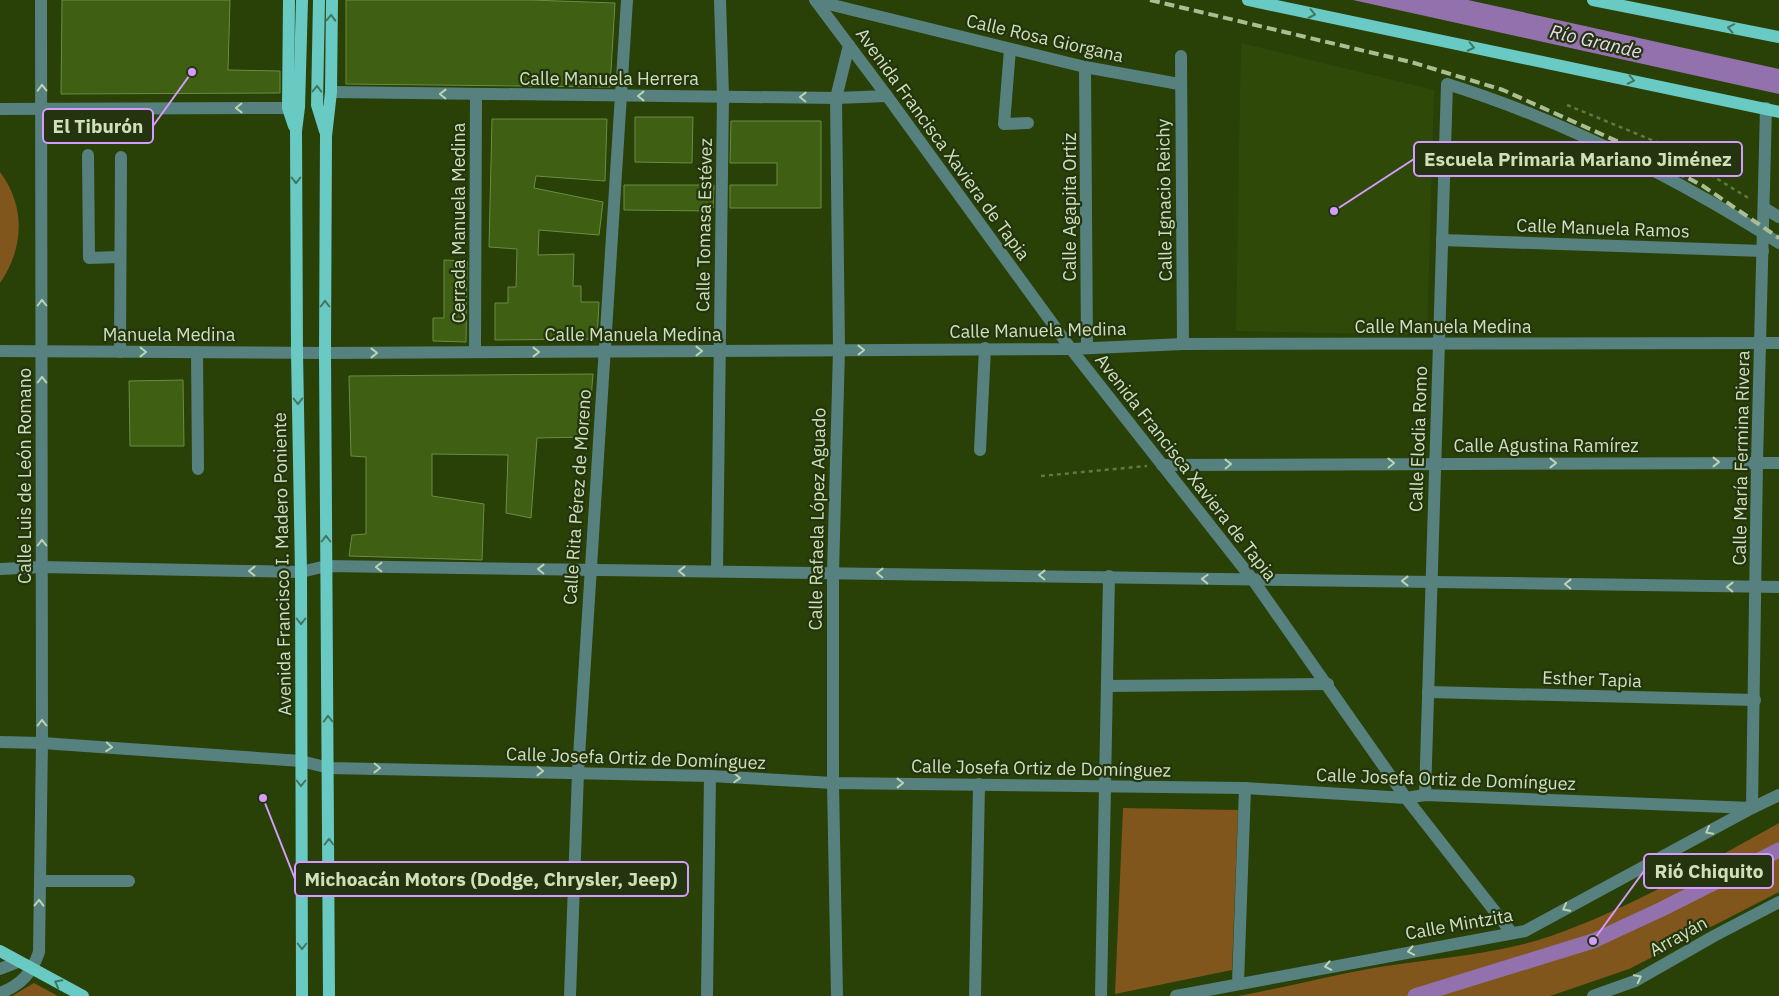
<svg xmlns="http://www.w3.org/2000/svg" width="1779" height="996" font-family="'IBM Plex Sans',sans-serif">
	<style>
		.built { fill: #2f4a08 }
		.green { fill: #80561d }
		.water { fill: #9371ad }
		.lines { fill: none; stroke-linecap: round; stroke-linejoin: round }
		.canal { stroke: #9371ad; stroke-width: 15 }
		.building { fill: #3f5f13; stroke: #6a8d44 }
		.path { stroke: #627744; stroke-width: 2.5; stroke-dasharray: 4 4; stroke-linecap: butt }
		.minor { stroke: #56817e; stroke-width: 12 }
		.major { stroke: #69c9c3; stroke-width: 12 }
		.rail { stroke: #aabd94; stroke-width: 4; stroke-dasharray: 10 5; stroke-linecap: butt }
		.oneway { stroke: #42775f }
		.oneway2 { stroke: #bcd3b3 }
		.labels { text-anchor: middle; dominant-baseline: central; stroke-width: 4.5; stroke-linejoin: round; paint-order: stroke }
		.street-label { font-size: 18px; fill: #cee1bc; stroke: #23340e }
		.water-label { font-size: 19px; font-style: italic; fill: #ead7f9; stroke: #23340e }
		.leader { fill: none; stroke: #d49cfc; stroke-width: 2 }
		.callout-dot { fill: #d49cfc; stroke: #23340e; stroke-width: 2 }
		.callout { fill: #23340e; stroke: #d49cfc; stroke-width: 2 }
		.callout-label { font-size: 19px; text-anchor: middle; font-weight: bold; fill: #cee1bc }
	</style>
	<rect width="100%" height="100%" fill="#294006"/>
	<polygon class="built" points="1241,43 1434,90 1427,335 1236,331"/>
	<g class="green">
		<path d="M0,172c26,35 24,76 0,111z"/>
		<polygon points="1123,808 1238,810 1232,970 1115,994"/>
		<path d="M1779,823v69l-150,77 -79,27h-312c44,-8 87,-19 130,-27 61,-11 125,-13 183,-33 80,-28 154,-72 228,-113z"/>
		<polygon points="34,983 58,996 12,996"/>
	</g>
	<polygon class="water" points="1353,0 1468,0 1779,69 1779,94"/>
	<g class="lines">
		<polyline class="canal" points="1415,996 1593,941 1662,909 1779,850"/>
	</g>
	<g class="building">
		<polygon points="62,0 230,0 228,70 280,71 280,93 61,94"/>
		<polygon points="346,0 531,0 615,3 610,87 346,84"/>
		<polygon points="635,117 693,117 692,163 635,162"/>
		<polygon points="492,119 607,119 605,181 536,176 534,188 603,202 599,235 539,230 538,255 574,254 573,286 581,286 581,302 599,302 597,339 495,340 495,303 508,303 508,287 516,287 517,249 489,247"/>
		<polygon points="731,121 821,121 821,208 730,208 730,185 777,185 777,163 730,163"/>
		<polygon points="624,185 714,185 713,208 711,208 711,211 624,210"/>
		<polygon points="444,260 467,261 466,342 433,341 433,318 444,318"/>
		<polygon points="593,374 588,437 537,438 531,518 506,513 508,455 432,454 432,496 484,504 482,560 349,556 352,535 366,534 366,457 351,456 349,376"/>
		<polygon points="183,380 184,446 130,446 129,381"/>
	</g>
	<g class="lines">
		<g class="path">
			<polyline points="1567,105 1659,143 1750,199"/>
			<polyline points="1041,476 1147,466"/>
		</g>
		<g class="minor">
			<polyline points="815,0 887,96 1071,349 1253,580 1406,798 1511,932"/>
			<polyline points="816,1 1085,67 1179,84"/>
			<polyline points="1010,49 1004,124 1028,123"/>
			<polyline points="1181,56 1183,344"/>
			<polyline points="1085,67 1087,348"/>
			<polyline points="331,92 836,98 887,96"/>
			<polyline points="0,109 288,108"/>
			<polyline points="88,155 89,258 119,257"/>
			<polyline points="1764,208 1779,217"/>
			<polyline points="1442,240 1763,251"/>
			<polyline points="0,351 325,353 1071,349 1183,344 1779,343"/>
			<polyline points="120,352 121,157"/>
			<polyline points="197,352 198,469"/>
			<polyline points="475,352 476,94"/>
			<polyline points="980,450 985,348"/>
			<polyline points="1162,465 1779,463"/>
			<polyline points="0,569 42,567 301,572 326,566 1779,587"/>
			<polyline points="717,571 723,96 720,0"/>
			<polyline points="1107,686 1328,684"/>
			<polyline points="1428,692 1755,700"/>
			<polyline points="0,742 42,743 301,761 329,768 710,776 833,783 1245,788 1406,798 1425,795 1752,808"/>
			<path d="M1425,795l22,-711c116,36 229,94 332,159"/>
			<polyline points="1752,808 1757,462 1766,108"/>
			<polyline points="40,881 129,881"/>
			<polyline points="0,969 18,962"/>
			<polyline points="1238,983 1245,788"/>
			<path d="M0,993c21,-8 32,-20 39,-41l3,-209 -1,-743"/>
			<polyline points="570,996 578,772 627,0"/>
			<polyline points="707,996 710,776"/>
			<polyline points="837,996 833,783 833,573 839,350 836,98 849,45"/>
			<polyline points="975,996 979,784"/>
			<polyline points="1101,996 1109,576"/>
			<polyline points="1176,996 1525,931 1752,808 1779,795"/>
			<polyline points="1593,996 1635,981 1714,936 1779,902"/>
		</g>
		<g class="major">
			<polyline points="289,0 288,108 294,126"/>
			<polyline points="319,0 317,105 325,131"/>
			<polyline points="1248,0 1779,112"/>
			<polyline points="1593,0 1779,37"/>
			<polyline points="0,951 83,996"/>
			<polyline points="302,996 301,572 297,352 296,131 299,107 302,0"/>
			<polyline points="329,996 325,353 326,136 331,92 332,0"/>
		</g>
		<polyline class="rail" points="1150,0 1411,62 1503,90 1630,147 1703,186 1779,238"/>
	</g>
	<defs><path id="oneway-chevron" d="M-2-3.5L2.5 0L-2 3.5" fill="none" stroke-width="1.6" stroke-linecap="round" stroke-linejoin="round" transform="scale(1.25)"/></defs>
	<g class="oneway">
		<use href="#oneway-chevron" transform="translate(1312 14) rotate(12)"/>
		<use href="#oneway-chevron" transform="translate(331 18) rotate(-88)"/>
		<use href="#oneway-chevron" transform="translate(1731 28) rotate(-169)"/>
		<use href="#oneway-chevron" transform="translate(1471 47) rotate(12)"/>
		<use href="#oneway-chevron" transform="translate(1631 80) rotate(12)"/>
		<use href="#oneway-chevron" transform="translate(317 89) rotate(-89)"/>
		<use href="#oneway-chevron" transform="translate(296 180) rotate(90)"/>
		<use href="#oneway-chevron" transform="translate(325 304) rotate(-90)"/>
		<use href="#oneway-chevron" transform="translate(298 401) rotate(89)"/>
		<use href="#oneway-chevron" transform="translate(326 539) rotate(-90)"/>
		<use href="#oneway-chevron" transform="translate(301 621) rotate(90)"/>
		<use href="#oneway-chevron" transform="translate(328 719) rotate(-91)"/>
		<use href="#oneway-chevron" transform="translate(301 783) rotate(90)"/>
		<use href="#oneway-chevron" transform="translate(329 842) rotate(-90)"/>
		<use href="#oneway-chevron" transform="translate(302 946) rotate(90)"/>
		<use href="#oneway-chevron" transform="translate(58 983) rotate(-152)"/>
	</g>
	<g class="oneway2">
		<use href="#oneway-chevron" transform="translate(42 88) rotate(-91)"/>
		<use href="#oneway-chevron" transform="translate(443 94) rotate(-179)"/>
		<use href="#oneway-chevron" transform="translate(641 96) rotate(-180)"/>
		<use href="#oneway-chevron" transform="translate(803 97) rotate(-179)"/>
		<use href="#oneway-chevron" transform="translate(239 108) rotate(179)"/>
		<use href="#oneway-chevron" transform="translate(42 303) rotate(-90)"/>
		<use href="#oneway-chevron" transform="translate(861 350) rotate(-1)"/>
		<use href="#oneway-chevron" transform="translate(699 351)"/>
		<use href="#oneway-chevron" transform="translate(143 352)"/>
		<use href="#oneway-chevron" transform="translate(536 352)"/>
		<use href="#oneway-chevron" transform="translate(374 353)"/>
		<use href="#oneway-chevron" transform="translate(42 380) rotate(-90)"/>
		<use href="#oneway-chevron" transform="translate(1716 462)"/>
		<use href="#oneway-chevron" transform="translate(1391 463) rotate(-1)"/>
		<use href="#oneway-chevron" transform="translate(1553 463)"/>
		<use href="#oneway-chevron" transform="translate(1228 464) rotate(-1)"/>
		<use href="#oneway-chevron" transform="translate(42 543) rotate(-90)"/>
		<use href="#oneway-chevron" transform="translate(379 567) rotate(-179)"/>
		<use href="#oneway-chevron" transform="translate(541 569) rotate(-179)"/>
		<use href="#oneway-chevron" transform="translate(252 571) rotate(-179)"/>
		<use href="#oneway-chevron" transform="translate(682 571) rotate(-179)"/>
		<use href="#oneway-chevron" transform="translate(880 573) rotate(-179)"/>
		<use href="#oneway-chevron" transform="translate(1042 575) rotate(-179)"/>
		<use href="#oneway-chevron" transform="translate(1205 579) rotate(-178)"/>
		<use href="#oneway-chevron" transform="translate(1405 581) rotate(-180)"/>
		<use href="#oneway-chevron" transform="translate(1568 584) rotate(-179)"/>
		<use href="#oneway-chevron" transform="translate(1730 587) rotate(-179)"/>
		<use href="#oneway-chevron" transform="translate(42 723) rotate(-90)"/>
		<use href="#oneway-chevron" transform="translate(109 747) rotate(4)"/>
		<use href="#oneway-chevron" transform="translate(377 768) rotate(1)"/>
		<use href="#oneway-chevron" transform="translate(540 771) rotate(1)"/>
		<use href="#oneway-chevron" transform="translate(737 778) rotate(3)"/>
		<use href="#oneway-chevron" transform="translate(900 783)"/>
		<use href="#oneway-chevron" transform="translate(1709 831) rotate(152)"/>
		<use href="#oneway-chevron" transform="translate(39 903) rotate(-89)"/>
		<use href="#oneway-chevron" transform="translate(1566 908) rotate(152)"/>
		<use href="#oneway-chevron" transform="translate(1411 951) rotate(169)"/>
		<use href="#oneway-chevron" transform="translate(1328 966) rotate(169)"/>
		<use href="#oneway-chevron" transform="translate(1638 978) rotate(-27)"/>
	</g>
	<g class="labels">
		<g class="street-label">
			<text transform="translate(1045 38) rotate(13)">Calle Rosa Giorgana</text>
			<text x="609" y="78">Calle Manuela Herrera</text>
			<text transform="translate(943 144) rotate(54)">Avenida Francisca Xaviera de Tapia</text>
			<text transform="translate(1164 200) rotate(-91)">Calle Ignacio Reichy</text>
			<text transform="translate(1069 207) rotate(-90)">Calle Agapita Ortiz</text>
			<text transform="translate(458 223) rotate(-90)">Cerrada Manuela Medina</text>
			<text transform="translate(704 225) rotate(-89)">Calle Tomasa Estévez</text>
			<text transform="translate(1603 228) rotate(2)">Calle Manuela Ramos</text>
			<text x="1443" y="326">Calle Manuela Medina</text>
			<text transform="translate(1038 330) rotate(-1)">Calle Manuela Medina</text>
			<text x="169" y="334">Manuela Medina</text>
			<text x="633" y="334">Calle Manuela Medina</text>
			<text transform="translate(1418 439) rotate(-88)">Calle Elodia Romo</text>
			<text x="1546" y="445">Calle Agustina Ramírez</text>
			<text transform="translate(1741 458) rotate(-89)">Calle María Fermina Rivera</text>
			<text transform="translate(1186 467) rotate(52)">Avenida Francisca Xaviera de Tapia</text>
			<text transform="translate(24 476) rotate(-90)">Calle Luis de León Romano</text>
			<text transform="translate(577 497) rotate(-86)">Calle Rita Pérez de Moreno</text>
			<text transform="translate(817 519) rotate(-89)">Calle Rafaela López Aguado</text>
			<text transform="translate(282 564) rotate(-91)">Avenida Francisco I. Madero Poniente</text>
			<text transform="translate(1592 679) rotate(2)">Esther Tapia</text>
			<text transform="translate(636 758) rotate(2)">Calle Josefa Ortiz de Domínguez</text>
			<text transform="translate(1041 768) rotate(1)">Calle Josefa Ortiz de Domínguez</text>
			<text transform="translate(1446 779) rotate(2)">Calle Josefa Ortiz de Domínguez</text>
			<text transform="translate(1459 924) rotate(-10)">Calle Mintzita</text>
			<text transform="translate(1678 936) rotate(-29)">Arrayán</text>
		</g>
		<g class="water-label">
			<text transform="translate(1596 41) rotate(13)">Río Grande</text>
		</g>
	</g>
	<path class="leader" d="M192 72L153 126M1334 211L1414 159M1593 941L1644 871M263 798L295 879"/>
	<g class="callout-dot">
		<circle cx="192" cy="72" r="5"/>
		<circle cx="1334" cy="211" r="5"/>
		<circle cx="1593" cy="941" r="5"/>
		<circle cx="263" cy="798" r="5"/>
	</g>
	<g class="callout">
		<rect x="43" y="109" width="110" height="34" rx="5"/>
		<rect x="1414" y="142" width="328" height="34" rx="5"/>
		<rect x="1644" y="854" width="129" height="34" rx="5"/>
		<rect x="295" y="862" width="393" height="34" rx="5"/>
	</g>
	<g class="callout-label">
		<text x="98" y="133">El Tiburón</text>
		<text x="1578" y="166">Escuela Primaria Mariano Jiménez</text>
		<text x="1709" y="878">Rió Chiquito</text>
		<text x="491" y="886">Michoacán Motors (Dodge, Chrysler, Jeep)</text>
	</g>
</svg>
